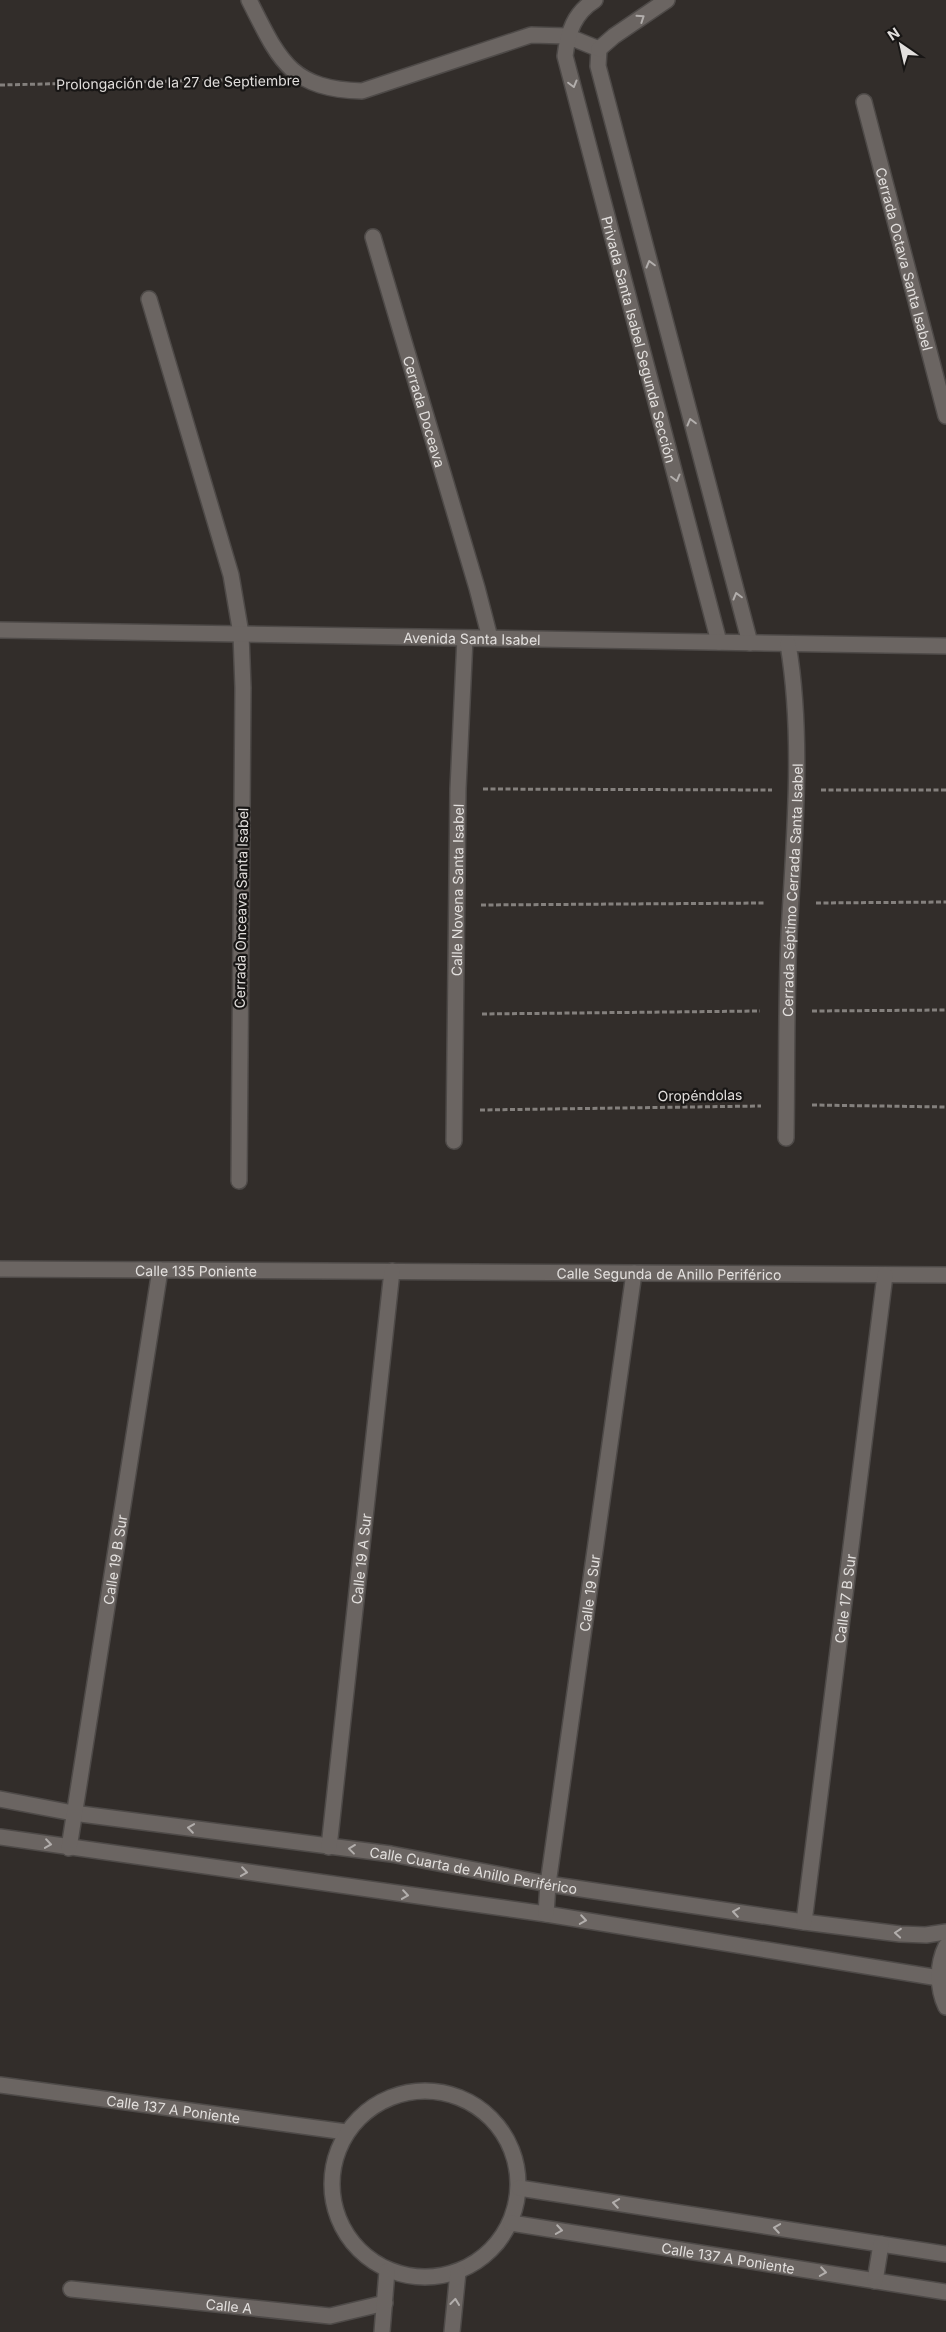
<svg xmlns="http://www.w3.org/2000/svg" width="946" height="2332" font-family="Inter,sans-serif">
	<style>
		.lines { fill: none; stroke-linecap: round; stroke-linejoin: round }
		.street-casing { stroke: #4e4a48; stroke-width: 18 }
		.path { stroke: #84807d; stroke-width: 3; stroke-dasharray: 5 2.5; stroke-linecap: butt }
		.street { stroke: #6b6562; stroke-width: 15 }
		.oneway { stroke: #b2aeac }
		.labels { text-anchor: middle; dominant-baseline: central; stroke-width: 4.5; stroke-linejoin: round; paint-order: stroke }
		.street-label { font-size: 14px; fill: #e2dfdd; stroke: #181615 }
	</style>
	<rect width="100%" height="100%" fill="#322d2a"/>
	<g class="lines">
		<g class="street-casing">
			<g id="street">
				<path d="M249,0c30,59 40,89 113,91l169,-56 36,1 32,13"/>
				<path id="s1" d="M595,0c-21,13 -27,32 -30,56l154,586"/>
				<polyline points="599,49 598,66 750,643"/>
				<polyline points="599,49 614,36 667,0"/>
				<path id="s2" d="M864,102l82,314"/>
				<path id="s3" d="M373,237l104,351 13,50"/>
				<polyline points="149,299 231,575 241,634 243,688 239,1181"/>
				<path id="s4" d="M0,630l946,16"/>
				<path id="s5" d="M786,1138c1,-68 0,-136 3,-204 5,-95 15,-195 -1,-290"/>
				<path id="s6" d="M454,1141l4,-352 7,-151"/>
				<path id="s7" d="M0,1269l946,6"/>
				<path id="s8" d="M0,1799l73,14 318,41 157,30 256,38 96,12 26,1 20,-3"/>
				<polyline points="0,1837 546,1914 939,1978"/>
				<path id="s9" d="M329,1847l63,-576"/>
				<path id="s10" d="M69,1848l91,-578"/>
				<path id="s11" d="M546,1914l2,-30 86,-611"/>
				<path id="s12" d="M804,1922l81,-647"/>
				<path d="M946,1946c-9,18 -9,42 0,61"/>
				<path id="s13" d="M0,2085l346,47"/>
				<circle cx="425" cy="2184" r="93"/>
				<polyline points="519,2188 946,2254"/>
				<path id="s14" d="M511,2223l435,69"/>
				<polyline points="875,2281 881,2244"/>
				<path id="s15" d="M71,2289l259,27 55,-13"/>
				<polyline points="382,2332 387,2271"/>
				<polyline points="452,2332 458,2272"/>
			</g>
		</g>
		<g class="path">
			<polyline points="0,85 264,79"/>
			<polyline points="483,789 772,790"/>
			<polyline points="821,790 946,790"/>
			<polyline points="816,903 946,902"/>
			<polyline points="481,905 765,903"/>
			<polyline points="812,1011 946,1010"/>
			<polyline points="482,1014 760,1011"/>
			<polyline points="812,1105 946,1107"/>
			<polyline points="480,1110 761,1106"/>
		</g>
		<use href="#street" class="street"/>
	</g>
	<defs><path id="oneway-chevron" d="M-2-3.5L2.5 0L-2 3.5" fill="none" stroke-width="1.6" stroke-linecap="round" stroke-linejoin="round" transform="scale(1.25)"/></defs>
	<g class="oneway">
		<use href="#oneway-chevron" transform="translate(641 18) rotate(-34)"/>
		<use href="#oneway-chevron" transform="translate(573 84) rotate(75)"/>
		<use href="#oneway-chevron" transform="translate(650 264) rotate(-105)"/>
		<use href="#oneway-chevron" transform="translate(691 422) rotate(-105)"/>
		<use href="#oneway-chevron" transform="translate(676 478) rotate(75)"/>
		<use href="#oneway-chevron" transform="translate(737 596) rotate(-105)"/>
		<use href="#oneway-chevron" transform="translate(191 1828) rotate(-172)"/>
		<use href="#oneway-chevron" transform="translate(48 1844) rotate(8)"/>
		<use href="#oneway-chevron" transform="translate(352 1849) rotate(-173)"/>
		<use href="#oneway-chevron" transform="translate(244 1872) rotate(8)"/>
		<use href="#oneway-chevron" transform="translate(405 1895) rotate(8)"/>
		<use href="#oneway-chevron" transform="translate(736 1912) rotate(-171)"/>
		<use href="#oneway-chevron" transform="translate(583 1920) rotate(9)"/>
		<use href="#oneway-chevron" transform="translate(898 1933) rotate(-175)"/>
		<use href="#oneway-chevron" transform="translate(616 2203) rotate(-171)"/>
		<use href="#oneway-chevron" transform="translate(777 2228) rotate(-171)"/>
		<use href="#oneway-chevron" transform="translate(559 2230) rotate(9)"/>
		<use href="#oneway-chevron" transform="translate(823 2272) rotate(9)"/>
		<use href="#oneway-chevron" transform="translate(455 2302) rotate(-84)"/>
	</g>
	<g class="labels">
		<g class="street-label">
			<text transform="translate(178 82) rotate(-1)">Prolongación de la 27 de Septiembre</text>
			<text stroke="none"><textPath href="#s2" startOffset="162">Cerrada Octava Santa Isabel</textPath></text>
			<text stroke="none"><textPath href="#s1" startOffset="359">Privada Santa Isabel Segunda Sección</textPath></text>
			<text stroke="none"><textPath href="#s3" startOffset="182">Cerrada Doceava</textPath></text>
			<text stroke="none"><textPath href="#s4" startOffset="472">Avenida Santa Isabel</textPath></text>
			<text stroke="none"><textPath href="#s6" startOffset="251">Calle Novena Santa Isabel</textPath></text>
			<text stroke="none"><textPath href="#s5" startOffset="248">Cerrada Séptimo Cerrada Santa Isabel</textPath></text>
			<text transform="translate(241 908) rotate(-89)">Cerrada Onceava Santa Isabel</text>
			<text transform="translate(700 1095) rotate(-1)">Oropéndolas</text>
			<text stroke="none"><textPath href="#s7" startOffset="196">Calle 135 Poniente</textPath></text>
			<text stroke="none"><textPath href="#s7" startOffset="669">Calle Segunda de Anillo Periférico</textPath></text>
			<text stroke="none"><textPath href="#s10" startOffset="292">Calle 19 B Sur</textPath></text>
			<text stroke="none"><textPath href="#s9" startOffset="290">Calle 19 A Sur</textPath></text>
			<text stroke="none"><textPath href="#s11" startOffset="324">Calle 19 Sur</textPath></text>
			<text stroke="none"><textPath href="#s12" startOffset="326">Calle 17 B Sur</textPath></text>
			<text stroke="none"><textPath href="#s8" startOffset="479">Calle Cuarta de Anillo Periférico</textPath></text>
			<text stroke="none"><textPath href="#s13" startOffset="175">Calle 137 A Poniente</textPath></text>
			<text stroke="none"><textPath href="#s14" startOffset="220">Calle 137 A Poniente</textPath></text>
			<text stroke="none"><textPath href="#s15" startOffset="159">Calle A</textPath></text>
		</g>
	</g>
	<g transform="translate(901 45) rotate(326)" stroke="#181615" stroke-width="4" paint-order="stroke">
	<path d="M0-4L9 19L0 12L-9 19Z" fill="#e2dfdd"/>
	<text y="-8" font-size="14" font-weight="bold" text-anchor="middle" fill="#e2dfdd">N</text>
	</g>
</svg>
